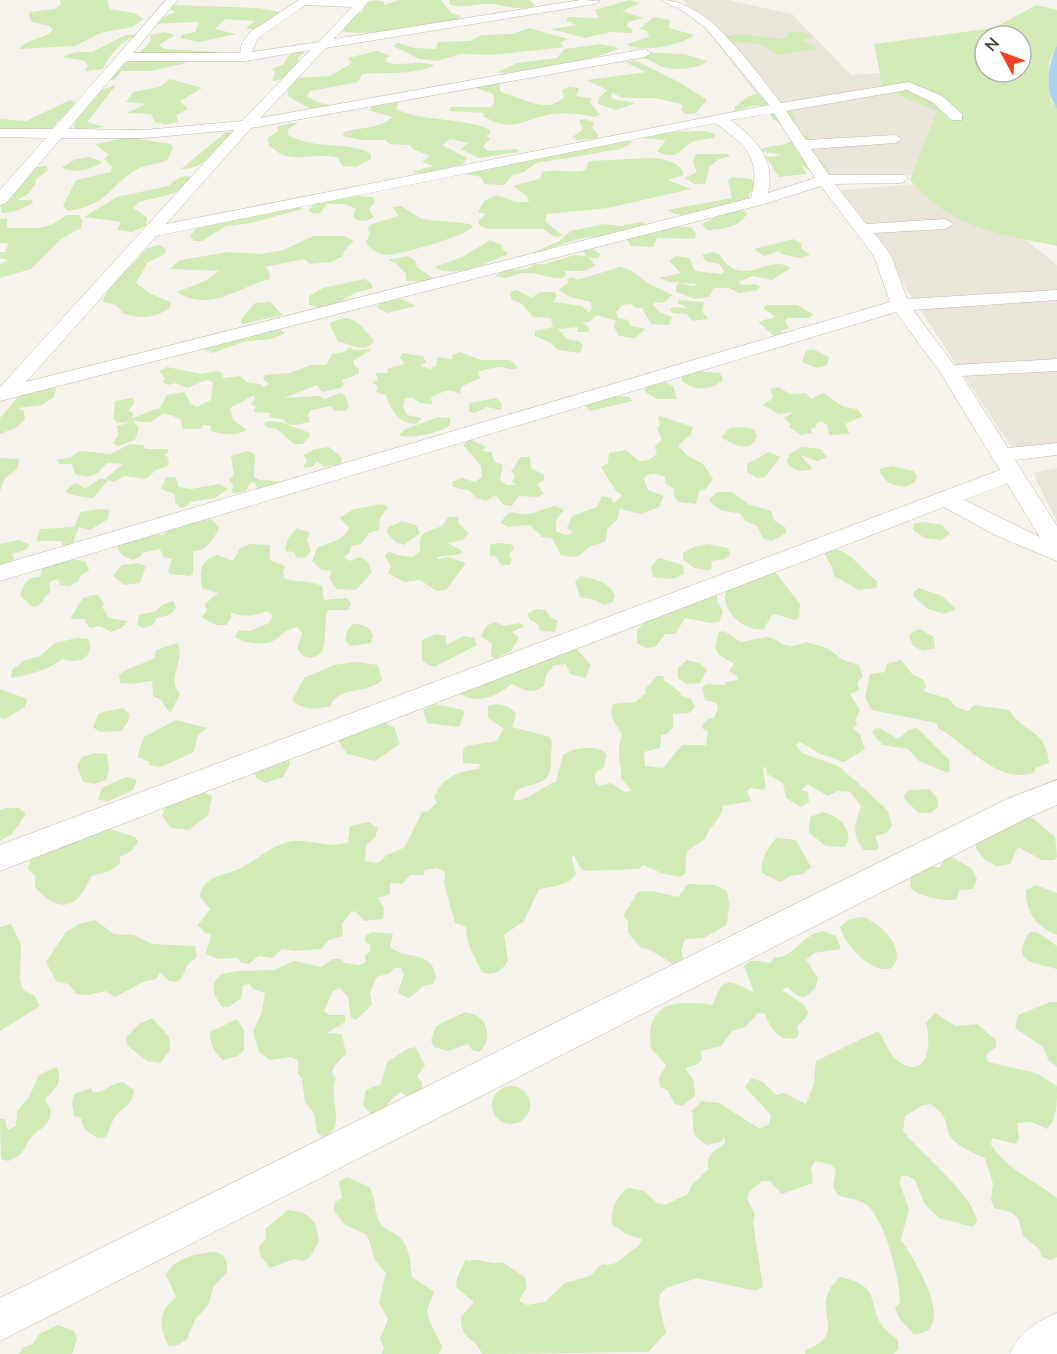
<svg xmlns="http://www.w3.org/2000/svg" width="1057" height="1354" font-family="'Nunito Sans',sans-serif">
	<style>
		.residential { fill: #eae5da }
		.green { fill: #d2eab5; fill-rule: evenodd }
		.water { fill: #a9d4f2 }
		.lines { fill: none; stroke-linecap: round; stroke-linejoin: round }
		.street-casing { stroke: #c2bbae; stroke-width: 1 }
		.street { fill: #fff; fill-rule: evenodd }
	</style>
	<rect width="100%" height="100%" fill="#f6f3ec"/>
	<g class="residential">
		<polygon points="683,0 728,0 792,14 851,75 985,65 954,172 825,182"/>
		<polygon points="953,181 1057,265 1057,449 1017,456 841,190"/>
		<polygon points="1057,468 1057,522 1033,473"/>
	</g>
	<g class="green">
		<path d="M60,0h47l3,9 24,4 10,6 -12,8 -32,6 -25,13 -56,3c9,-11 25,-9 34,-19l-4,-4 -17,-4 -3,-7 1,-3 25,-3 6,-5z"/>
		<path d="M376,0l8,2v3l15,-5h42l10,13 10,3 -4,4c-42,7 -81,18 -122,10l12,-11 16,-8v-7z"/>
		<path d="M449,0h80l7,6c-20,5 -23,1 -43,-2 -15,-2 -29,6 -44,0z"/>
		<polygon points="629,0 640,3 622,11 643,18 628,22 627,26 633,30 631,33 610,32 585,38 551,29 576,25 566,20 568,17 599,18 595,10"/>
		<polygon points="173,5 259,8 284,13 256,30 246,28 255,21 225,19 215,29 236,34 199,42 181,38 181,35 195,32 199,22 152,24 152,21 176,12 169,9 168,7"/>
		<path d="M1036,5l21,5v35l-8,17 2,39 6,8v137c-58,-12 -107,-18 -147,-66l27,-69 -54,-22 -9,-45 120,-16zM985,36h36v36h-36z"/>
		<path d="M654,17l16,3 -1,8 25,7c-11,10 -55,19 -67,9l22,-7 -2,-6 -8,-2z"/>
		<polygon points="529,28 568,39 560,43 564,47 491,55 461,54 437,61 419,59 393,46 398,43 414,48 436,49 438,42 470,41 482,35 512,34"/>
		<path d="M795,31l18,4 -11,6 14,5 -1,3 -39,6c-16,-19 -38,-6 -52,-19l17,-2 42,5 5,-2v-4z"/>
		<polygon points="164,32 175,35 159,45 165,49 217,52 222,55 139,53 151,41 150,35"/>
		<path d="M126,35h11c-13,4 -29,21 -34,34l-18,2 3,-5 -3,-5 -23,-4 14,-5h16z"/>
		<path d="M601,44l18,4c-12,9 -106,28 -121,24l19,-9 40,-5 8,-9z"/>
		<path d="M296,51l9,1 -7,6c0,13 -13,23 -26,23l3,-9 -3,-3 12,-5 5,-9z"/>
		<path d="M377,51l13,5 -5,3 1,3c16,6 34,-4 49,4 -24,9 -49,6 -73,8l-4,8 -47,9 -5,5 14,7 11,2 -1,2 -20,2 -22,-13 -1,-11 9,-7 34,-2 22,-13 -4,-5z"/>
		<path d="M639,52l45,2 23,7c-8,8 -32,10 -43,6 -10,-3 -15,-9 -27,-10z"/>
		<polygon points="175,60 187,63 151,71 122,71 114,80 106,80 123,64 131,61"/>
		<polygon points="636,61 679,82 707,100 696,113 686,114 680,110 683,108 681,104 654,98 622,98 613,93 611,95 613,99 636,103 616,110 598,104 599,98 607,90 587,80 646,72 625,62"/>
		<polygon points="170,79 202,88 180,101 188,109 176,115 178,122 165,125 155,122 151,114 127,113 146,104 126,102 133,92 159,87"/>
		<path d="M495,82l5,3v6l5,3c20,4 41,21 59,3l-2,-7 6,-3 11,1 -3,8 16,2 -2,4 10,13 -6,2c-14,-3 -27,-5 -42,-3 -29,5 -39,20 -69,2l1,-3 -35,-2 2,-4h40l4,-5 -2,-8 -20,-7z"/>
		<polygon points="116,85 87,122 105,127 77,130 74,126 80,111 97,97 98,91"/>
		<path d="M760,93l20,8 16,15 -2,4c-21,7 -19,-1 -31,-14l-6,-1 -22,6v-4l14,-11z"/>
		<polygon points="70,100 75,102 70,115 56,122 56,127 38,133 0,130 0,119 26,121"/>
		<path d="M395,100l4,3 -3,6c28,13 60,8 90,19l5,3 -4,5 3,3 -7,7 5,5 29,-2 2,3 -40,6 -18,-9 7,-6 -18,-4 -8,6 25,13 -4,6 -40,10 -11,-2 21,-6 -11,-4 8,-6 -17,-7 -3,-4 -21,-1 -4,-4h-24l-18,-4 1,-4c15,-5 37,-3 48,-15l-23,-7 9,-8z"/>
		<polygon points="585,119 594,122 592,127 598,135 597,138 578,140 572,137 583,130 579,120"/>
		<path d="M291,123h7l-10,6v6c29,16 60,5 83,19v5l-15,8 -14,-1 -4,-8c-19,-5 -36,2 -52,-2 -7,-2 -12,-7 -17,-10l-1,-8 11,-8 -2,-3z"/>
		<path d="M705,131l10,3 -1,4c-6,1 -13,1 -19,3 -15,5 -15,22 -38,10l9,-11 -24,-2 18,-6z"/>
		<path d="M226,132h8c-16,16 -29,38 -53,37z"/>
		<path d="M800,133l9,4 2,16 15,13 3,7 -10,5 -18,-13 6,9 -28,3 -13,-20 17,-2 -25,-4c15,-9 31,-1 42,-18z"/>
		<path d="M141,135l-3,4 33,5 2,4 -6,12c-10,5 -21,4 -31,10 -29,18 -28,35 -68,41l-5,-5 13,-26 35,-8 1,-5 -8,-8 5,-4 -14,-11z"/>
		<polygon points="628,140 633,142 621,149 536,163 524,172 513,175 504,185 484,184 481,177 466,174 470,170"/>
		<polygon points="696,154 727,154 731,156 719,159 710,166 705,184 694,184 685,178 697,172 693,162"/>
		<path d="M89,157l14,5c-12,7 -29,13 -41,5l14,-8z"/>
		<path d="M652,158c12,1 29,4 32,17l-16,5 23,9 -83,19 -61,6 -2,7 18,15 -8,1 -12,-8h-55l-8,-3 -2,-5 8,-7 -8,-2 6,-11 12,-6 20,7h13l-2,-6 -14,-10 26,-7 4,-7c14,-4 28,2 42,-2l4,-9z"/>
		<polygon points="46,166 48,170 35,180 36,183 29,193 18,200 32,200 33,203 16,211 2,213 0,204 36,167"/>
		<polygon points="189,176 192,180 175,193 139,202 133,208 147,217 146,226 132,232 117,230 121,222 84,217 117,197 168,186 180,177"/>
		<polygon points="732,177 751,179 755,185 749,195 749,199 684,215 675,214 667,210 732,198 728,181"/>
		<path d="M353,196l20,1 2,5 -6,7 5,8c-8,5 -13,5 -21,1l3,-9 -11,-5h-18l-7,9 -6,1 -5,-3 4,-7z"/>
		<polygon points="301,206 302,209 251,223 226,226 202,241 194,241 190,236 197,228"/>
		<path d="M401,206l21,13 48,5 3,3c-7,9 -74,28 -87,28 -8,-1 -15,-6 -20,-12l4,-11 -3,-3 5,-5 26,-8 -5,-9z"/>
		<path d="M743,211l4,2c-6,14 -26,17 -40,17l-5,-6 22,-12z"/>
		<polygon points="67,215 79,215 82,221 81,228 61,239 31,269 0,278 0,264 8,260 0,258 0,252 5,252 9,243 0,243 0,219 7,218 7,228 39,228 51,225"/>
		<path d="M642,222l4,3 -49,14 -3,-2c-14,-1 -49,14 -65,18l30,-14 12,-10 33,-7 17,2z"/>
		<polygon points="664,227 691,227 696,233 695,239 657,238 653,247 631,246 627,240 628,237"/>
		<path d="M314,236h30l10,5 -10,10 -1,5 -12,6 -21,2 -6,-5 -39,8 4,4 1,8c-33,8 -59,34 -93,13l28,-11 14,-10 -49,-2 10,-9 49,-8 32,2 22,-4z"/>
		<polygon points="793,239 802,244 801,248 810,255 800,258 781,254 779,251 764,256 754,249"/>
		<path d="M490,240l12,5 1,5 5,4c-18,8 -57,26 -73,13l27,-10z"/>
		<path d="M159,245l7,4 -1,5 -18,9 -11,20 15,11 19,8v6c-17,11 -29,11 -48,5 -3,-8 -11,-10 -19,-11 2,-16 33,-39 44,-54z"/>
		<path d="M590,248l11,6 -4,4 -8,-1 6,9 -11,5h-19l1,5 -5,2c-13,0 -24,-6 -38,-5 -11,2 -17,8 -28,3l9,-6 23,-1 8,-5h11l28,-9 12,1 -3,-6z"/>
		<path d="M713,252l6,2c24,38 49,-2 72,14l-19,12 -20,-4 -13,6 2,3 13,-1 6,2 -2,4 -19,3 -10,-5h-15l-5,9 -14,2 -19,-7v-6l3,-3 14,3 4,-2 -27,-2 -11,-4 22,-5 -12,-12 7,-5 13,2 6,13 27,3 2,-3 -5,-7 -13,-3 -4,-6z"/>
		<polygon points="406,256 415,260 417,267 434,279 429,282 406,281 406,274 397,264 388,260"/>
		<path d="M620,267c12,2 17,8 26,15 5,3 20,9 27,13l-10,8 -8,-1 -2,3 6,7 13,5 -3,8 -18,-1 -9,-16h-7l-3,-4 -10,1 -6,7 2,6 10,2 3,6 14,3 -10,9 -16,-2 -5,-9 2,-6 -19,-6 -8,7h-7l8,7 -2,3h-11l1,-5 -20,2 9,10 12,2 4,4 -3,8 -22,-3 -7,-7 -16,-7v-5l18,-4 -2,-9 -18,-1 -11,-13 -11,-5 -1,-7 6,-2 16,8 7,-6h15l3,4 -4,6 29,4 7,7 3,-4 -1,-7c-12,-4 -23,-3 -32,-13l9,-6 -1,-4 5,-2 5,3z"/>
		<polygon points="364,279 371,283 373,288 355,293 327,309 309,305 309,296 323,288"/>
		<polygon points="401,299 416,306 387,313 376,307 381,302"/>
		<polygon points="679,300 704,302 702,311 708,319 692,321 687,314 673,313 670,309 673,307 687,308 678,303"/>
		<polygon points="270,302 283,315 242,324 241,319 255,303"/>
		<polygon points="767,305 797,305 813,314 809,318 788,318 785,321 790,329 781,330 784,335 774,336 758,322 775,317 763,308"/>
		<path d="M344,318c14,1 22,13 30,23 -10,14 -23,2 -36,1l-9,-19z"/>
		<polygon points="278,328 285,333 271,339 243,342 213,353 202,349 202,347"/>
		<path d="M350,347l4,3 18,-1 -19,12 2,6 4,1v6l-17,6 2,4 -3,4 -19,4 -5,-7 -33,13 35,-2 6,3 15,-6 5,3 4,11 -5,4 -11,-1 -1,-4 -21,4 -3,5 2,7c-9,1 -21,8 -27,-3l-12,-1 -1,-5 -16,-1 2,-5 -5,-3 4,-5 -1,-4 -24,13 3,12 14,10c-14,7 -24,4 -37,1l1,-5 -8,-1 -3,4h-17l-2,-9 -10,-5 -8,-1 -13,8 -17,-1 6,7 -4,12 -17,6 -5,-3 5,-8 -1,-9 14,-4 -14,1 -4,-4 2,-18 17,-3 3,4 -7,9 6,2 -3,5c11,-1 17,-9 28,-9l8,-14 17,-3 7,12 6,3 14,-7 2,-18 -7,-2 -19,8 -11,-5 -8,2 -5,-3 2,-4 -6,-7 8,-4 35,7 16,-3 5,3v4l17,-2 8,7 12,1 3,3 6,-3 -6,-5 2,-4 25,-2 21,-8h15l6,-11 12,-2z"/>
		<polygon points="813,349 829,357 827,365 817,368 802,362 806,351"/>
		<path d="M460,352l21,8h29l8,8c-9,3 -12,-1 -20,-1 -6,1 -15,3 -20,5l2,6 -19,9 -1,7c-12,-7 -18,-1 -29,3l1,7 -12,-1 -7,-5h-8l-2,9 4,8 15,3 -6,6c-18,0 -26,-16 -30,-29l-10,-3 2,-4 -5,-6 5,-2 -2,-7h12l-1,-4 18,-5 -5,-6 2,-5 21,3 3,6 -5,4 9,3 6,-3 2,-9 14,2v-4z"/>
		<path d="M693,371l27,2 3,7c-12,10 -27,12 -41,1l-1,-6z"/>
		<polygon points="662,381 673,386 677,399 658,399 645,392 646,386"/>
		<polygon points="49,387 56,389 54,397 42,405 18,408 24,411 25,420 15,428 0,434 0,418 21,393"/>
		<polygon points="778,387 790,394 806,393 811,399 823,393 844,407 857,409 863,416 845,424 850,434 829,435 827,425 822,421 818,422 815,428 811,428 812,433 801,435 789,427 791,425 784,418 794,412 779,414 763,405 773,398 770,389"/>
		<polygon points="612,395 629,397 633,401 590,411 584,404"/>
		<polygon points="497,398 502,404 501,410 487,407 474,413 469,411 470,403"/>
		<path d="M660,416l33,11 -2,7 -13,12 10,10 15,8 10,15 -7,10 -7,2 -3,13 -18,-2 -5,-8 1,-5 -9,-6v-6c-7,-3 -16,-6 -21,2l4,11 16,6 -5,11 -18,7 -21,-5 -3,11 -10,9 -1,12c-5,3 -9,3 -14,5 -13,5 -7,15 -31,9l-9,-17 -10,-1 -12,-12 -22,2 -7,-4c9,-18 16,-7 28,-9 9,-2 18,-7 27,-8l8,4 -8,10v11l9,4 8,-2 -6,-5 5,-12 25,-9 5,-11 9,2 3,5 8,-8 -6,-4 -15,-24 7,-4 1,-10 17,-3 13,11 9,-1 9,-6 -2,-8 7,-7 -5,-10 3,-4 -2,-8z"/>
		<path d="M438,417l12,1v7c-6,7 -43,15 -51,10l7,-6z"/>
		<polygon points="268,421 281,422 310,433 309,438 302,444 294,444 277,429 266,427 264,423"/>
		<path d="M744,427l9,2 4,7c-6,19 -25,8 -36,1l9,-9z"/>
		<polygon points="470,439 486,447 483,451 491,452 495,462 503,465 500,480 507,485 516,485 512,481 515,476 511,471 521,457 530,457 531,468 544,475 544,480 537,484 544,494 538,497 519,496 512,506 504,505 495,495 486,501 476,498 470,491 453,487 452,482 462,478 475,482 482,477 481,466 463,445"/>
		<path d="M130,444l13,1 3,4h21l2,2 -4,5 4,1 -3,3 3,1 -1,5 -12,4 -10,9 -22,-3 -10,6 -6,-2 -15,18c-11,-2 -18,-1 -28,-6l8,-8 4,-1 8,6 15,-10h5l18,-15 -16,-1c-12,12 -13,17 -32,11l-3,-10h-13l-2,-4 14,-3 8,-6 32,3z"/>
		<polygon points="329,447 342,458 341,464 325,467 317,462 312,467 303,468 307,460 303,455 315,449"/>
		<path d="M802,447l19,2 6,8 -10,4 -17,-6 12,13c-11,6 -19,2 -26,-7l5,-8z"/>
		<polygon points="248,451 255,454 254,477 260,480 288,482 258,490 255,483 251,482 245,492 232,493 233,485 229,480 234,475 231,456"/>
		<polygon points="769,452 780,457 765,477 757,478 747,472 747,464"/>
		<polygon points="0,458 19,459 17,469 5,478 0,491"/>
		<path d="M891,466l23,5 3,6 -2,5 -9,5c-15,-2 -21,-4 -27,-18z"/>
		<polygon points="176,477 178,487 191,489 219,484 228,489 215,498 190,502 186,507 181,508 175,502 175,494 161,489 166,478"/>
		<path d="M717,492h15l16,12 23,7 3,9 11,7 1,6 -14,8 -9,-3 -6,-12 -11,-5 -7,-8c-12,-1 -23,-2 -30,-13z"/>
		<path d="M382,504l6,3 -8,11 -1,12 -10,3 -8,11 -10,2 -1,6 -6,5 6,4 9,-4 8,4 5,11 -16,18 -19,-1 -8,-11 2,-7 -9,-1 -10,-9 5,-13c13,-6 27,-7 32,-20l-9,-10 14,-9z"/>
		<polygon points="101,509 109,510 108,519 90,530 79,527 72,544 63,547 62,541 37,541 40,529 74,527 81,512"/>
		<path d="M448,517h10v6l11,10 -7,7 -14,3 14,8 -2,3 -23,3 1,2 10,-2 18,6 -20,27 -9,1 -17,-11 -15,2c-3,-1 -14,-7 -17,-9l3,-7 -6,-9 1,-3 4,-2 7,3 16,2 7,-6v-12l4,-6 18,-7z"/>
		<path d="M211,519l8,9c-6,11 -11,23 -26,23v22l-3,3 -19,-2 -3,-2 4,-13 -9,-2 -3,-8 -18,4 -1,3 -8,4 -11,-5 -5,-7c10,-15 32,-14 47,-13l16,-14z"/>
		<polygon points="402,521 416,525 420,533 404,545 396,542 386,532 389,527"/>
		<polygon points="922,522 942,525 950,534 941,540 925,538 913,530 914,524"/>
		<polygon points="297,528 310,533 307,539 311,551 306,557 297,558 294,552 285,551 288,538"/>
		<polygon points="19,540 30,545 26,550 12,554 16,562 0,569 0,544"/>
		<polygon points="497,543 511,544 514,547 509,555 512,559 510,565 501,565 495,556 490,556 490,545"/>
		<path d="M250,544l20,1v15l15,6 -2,7 2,6c12,3 27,2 37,7l2,14 22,-2 5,5 -3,7h-20c-7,15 4,43 -15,47 -7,2 -12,-3 -16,-8l5,-15 -4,-7c-17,4 -14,8 -25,14 -9,5 -30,2 -38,-4l4,-7 11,1 19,-8 4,-7 -6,-5c-11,5 -25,7 -36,1v6l-5,7h-10l-15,-8 6,-6 -2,-7 13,-11 -16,-5c-2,-17 -3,-27 15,-33l16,6 7,-13z"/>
		<polygon points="708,544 728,548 730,554 725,559 711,561 712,568 709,570 694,568 683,560 683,553 694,547"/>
		<path d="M828,548c22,0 32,21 49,33v7l-18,2 -25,-14 -2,-9 -8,-14z"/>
		<path d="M68,558l18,4 3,9 -8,4 -3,7 -9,4 -9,-1 -2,-6 -9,3 1,10 -12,14 -5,1 -13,-11c4,-11 5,-19 20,-19l2,-10z"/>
		<polygon points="659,558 683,565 684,574 673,579 653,577 651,567"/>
		<polygon points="138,563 146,566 140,583 124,585 113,576 122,565"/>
		<path d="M775,572l25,32 -1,14 -4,2 -20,-6 -4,2 -7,13c-20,4 -46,-21 -37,-40z"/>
		<path d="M581,576c12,2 31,8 34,20l-2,6 -9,3 -9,-5 -15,-3 -5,-16z"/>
		<polygon points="919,588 942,596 956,609 944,614 928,609 913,596 913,593"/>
		<polygon points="717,594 717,601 723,612 719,622 710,623 685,618 675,634 665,634 655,647 646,648 637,643 637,631 647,619 651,601 660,598"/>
		<polygon points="93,595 98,595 104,604 102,607 109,618 128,621 121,628 111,632 100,626 90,628 84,619 70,619 83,598"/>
		<path d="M173,601l3,6c-4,9 -11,9 -19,11l-4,7 -10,3 -6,-3 2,-10 17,-4 6,-6z"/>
		<polygon points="536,609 546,610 550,617 558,621 555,632 540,631 538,624 530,620 527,614"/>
		<polygon points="495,622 504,626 520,623 524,626 512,632 519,638 511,651 494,659 491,655 492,644 481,636 486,626"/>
		<path d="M353,624c11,0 16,2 20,11l-2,8 -21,3 -5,-6 2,-9z"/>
		<polygon points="919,629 934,637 935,648 923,651 913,646 909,635"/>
		<path d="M724,631l17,11 26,-5c17,3 14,15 39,5l21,6 16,12 16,5 4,12 -6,5 2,8 -9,4 10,16 -5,10 2,5 -4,3 7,7 5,14 -21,13 -23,-8 -21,-12 -4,3 6,8 36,13 19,16 31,29 4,15 -6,7 -11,3 4,11 -3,3h-12c-14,-15 -8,-28 -3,-44l-11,-14 -12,-1 -10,5 -21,-12 -6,6 7,2 1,10 -8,5 -15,-9 -3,-15 -16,-9 -1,-8 -3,3 3,18 -4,3 -12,-2 -3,4 4,9 -28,5c-2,15 -15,21 -18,33l-18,12 -2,23 -5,3 -19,-4 -18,-8 -4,4 -52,2 -6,-2 -8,-15 -1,5 4,15c-6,11 -25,13 -37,15l-15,32 -20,14 4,25c-5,10 -14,17 -26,12 -8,-18 -15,-24 -16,-45l-11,-4 -11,-40 1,-11 -8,-4 -12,2 -2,5h-13l-8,9 -12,-1v11l-12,4 6,10 -1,11 -19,2 -9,-10 -5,2 -8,11 1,12 -14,4 -8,9 -27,2 -12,-2 -10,9 -13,-2 -11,8 -7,-1 -3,-5 -20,1 -12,-5 5,-20 -6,-1 -7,-8 12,-16 -10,-12c0,-7 3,-11 9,-16 8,-7 20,-7 30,-12 19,-9 39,-31 63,-28 15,1 30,7 46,1l2,-16 19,-4 9,6 -3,10 -9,7 -1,16 13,2 9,-8 18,-8 17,-35 7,-1 8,-9 -3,-5c9,-20 24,-26 45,-28l1,-5 -17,-1v-13l3,-4 30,-5 8,-12 -16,-11v-12c10,-4 21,-1 28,8l-4,13 38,10c4,9 0,13 1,23 0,28 -16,20 -35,31l-3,9c16,2 28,-14 43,-18l7,-27c12,-8 33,-11 44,-1l-3,13 -9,6v9l4,4 12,-3 14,9 7,-1 -11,-13c1,-14 -6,-28 1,-42 -3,-11 -15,-18 -9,-32l22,-2 11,-9 -1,-4 12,-13h6l1,4 16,12 1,4 10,3 4,8 -6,6 -16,1v13l-6,7 -6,1 -1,13 -16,4 1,14 18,2 19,-23h24l2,-14 -5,-2 -1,-4 7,-7 5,1 4,-12 -2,-4 -11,-3 -3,-13 5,-3 17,1 2,-3 12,-2 -1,-4 -8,-5 5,-7 -16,-10 -3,-7 4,-15z"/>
		<polygon points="436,634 446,636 446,645 464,636 474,638 477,645 434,667 425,663 422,660 422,640"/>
		<path d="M77,638l11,1c8,18 -10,26 -25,20 -16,11 -33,16 -52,19l1,-8 13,-10 15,-4 15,-13z"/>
		<path d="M177,643c10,17 -12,34 3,51l-10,19 -9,-13 -8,-4 -1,-15 -22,3 -10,-1 -1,-8c11,-9 23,-10 35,-17l2,-8z"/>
		<path d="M575,647l16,18 -6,13 -15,-4 -4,-10 -12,1 -8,10 -2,11c-14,9 -19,4 -32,-2 -15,12 -32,21 -52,10l-1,-4 46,-13z"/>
		<polygon points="687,660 699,663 707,670 700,683 686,684 678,678 678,668"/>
		<path d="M901,660l12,15 11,5 2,8 -3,3 26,8 7,8 12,4 6,-6 35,5c13,23 38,19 40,53l-14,5v4c-35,15 -71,-30 -97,-44l-2,-5 -64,-13 -7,-12 5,-24 15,-2 2,-8z"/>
		<path d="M356,662l22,3 4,15c-15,15 -42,5 -52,26 -13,4 -28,4 -38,-6l12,-22 30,-13z"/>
		<polygon points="0,689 27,699 25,707 5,719 0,718"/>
		<polygon points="435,704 463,710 464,714 459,727 427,723 423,710"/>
		<polygon points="123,708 129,714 128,722 121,731 99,732 93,727 99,713"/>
		<polygon points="384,717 388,725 394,727 400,744 375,761 347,754 339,742 340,737"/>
		<polygon points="176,720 207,728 198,735 194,752 161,767 149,765 150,762 137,757 144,737"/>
		<polygon points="879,728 898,739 909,730 917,728 949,760 950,770 948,773 919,761 908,749 883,745 872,733 874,729"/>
		<polygon points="95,753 107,754 109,771 106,780 94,784 83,782 77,766 82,757"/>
		<polygon points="287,756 290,764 283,777 266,783 256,778 254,769"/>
		<polygon points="126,777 137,780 133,790 109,801 98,800 102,788"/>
		<polygon points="929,789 937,798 938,807 931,813 919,813 905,800 904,795 910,790"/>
		<polygon points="197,790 212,796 208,815 189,830 171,828 162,816 166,805"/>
		<polygon points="6,808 19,808 26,814 12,834 0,841 0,810"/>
		<path d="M823,812c15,3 33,19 22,35l-19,-1 -17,-13 1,-16z"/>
		<polygon points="1027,817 1034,819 1055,837 1057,857 1054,860 1042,860 1018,847 1010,864 997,866 984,859 976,849 976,843"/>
		<path d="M107,828l28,9 3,5 -7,9 -11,6v6l-10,8 -19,5c-13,34 -33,38 -56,11v-11l-7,-7 3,-12z"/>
		<path d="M776,838l20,2 15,27 -8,7 -13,2 -10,6 -18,-9c-3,-11 7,-27 14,-35z"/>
		<path d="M952,857l19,11 6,11 -4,10 -14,1 -2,9c-13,3 -35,-2 -46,-10l-1,-12 17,-10h13l5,-9z"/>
		<path d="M688,884l27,1 12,6 2,12 -2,22 -23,13 -19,1 -4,11 3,14 -6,2c-15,-6 -22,-16 -37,-18l-13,-15v-12l-5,-5 15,-24 14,-1 26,6z"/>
		<path d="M1036,885l21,8v42c-20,-8 -32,-23 -31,-45z"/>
		<path d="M862,917c18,5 46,32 30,51 -21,7 -47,-23 -52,-41l8,-7z"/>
		<polygon points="95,920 114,934 134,935 152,944 195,946 197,957 187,965 182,978 176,982 169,981 160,972 156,979 143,982 115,997 105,991 89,995 76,994 69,984 57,982 46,962 66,932 79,924"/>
		<polygon points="11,924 21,944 20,980 23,990 35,996 40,1006 0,1031 0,927"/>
		<path d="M823,931l13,5 5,13 -27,4 -8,7 12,18 -3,11 -10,8 -7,-1 -11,-9 -5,3 22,15 4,7 -2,6 -9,8 2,7 -2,5c-19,4 -26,-9 -32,-24l-7,-1 -13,14 -13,4 -11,15 -20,5 1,8 -4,5 -13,4 9,13 1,15 -13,10 -7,-2 -8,-14 -7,-3 -1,-9 7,-13 -15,-17c-7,-46 26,-49 61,-43 4,-6 5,-13 9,-18 9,-11 23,2 33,5l-10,-26c9,-9 15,-4 26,-3l4,-5c22,-1 25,-22 49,-27z"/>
		<path d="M372,932l21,2 -3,13c17,14 43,2 46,31l-3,6 -8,1 -16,13 -11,-5 6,-19 -3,-6h-7l-4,5 -13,4 -7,15 2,13 -16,15 -5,-2 -3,-21 -8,-9 -7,3 -9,20 6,4h15v7l-18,11 15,1 4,20 -11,11 -3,7 4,6c-8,21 12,52 -13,59l-6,-5 -3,-19 -9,-11 -3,-23 -4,-5v-14l-7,-3 -21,3 -11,-8 -6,-20 9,-20 3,-19 -12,-4 -4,-5 -6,1 -2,13 -12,9h-7c-8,-12 -14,-23 0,-33l15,-3 37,-1 20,-9 27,6 12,-8h8l4,4 15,2 6,-3 -1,-6 5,-5v-6l-5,-4 1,-6z"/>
		<path d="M1030,932h7l20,14v23c-23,-7 -48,-6 -27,-37z"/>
		<polygon points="1050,1002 1057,1002 1057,1067 1049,1061 1043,1047 1015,1028 1018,1015"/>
		<path d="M465,1012c22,3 30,25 14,40l-7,-2 -4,-6 -20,7 -14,-4 -3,-7 5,-14z"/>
		<path d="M935,1013l21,13 21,-2 19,16v7l-10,8 2,7 48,11 21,13c0,15 0,35 -10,43l-15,-7 -15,1 2,15 -3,6 -24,-6 -1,7c16,25 44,35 66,53v59l-6,3 -9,-3 -3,-8 -16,-13 -5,-18 -7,-6 -17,-4 -3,-8 2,-16 -8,-26c-10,-5 -26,-10 -33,-19 -10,-15 0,-20 -21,-35l-8,1 -18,11 -2,15c17,21 71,65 74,90l-4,6 -34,-9 -14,-13 -10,-25 -7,-4h-7l-1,8 9,25 -8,31c13,18 59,93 13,94l-15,-16 -4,-10 5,-6c0,-22 -16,-88 -36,-99 -8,-5 -18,-4 -26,-8l-5,-8 3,-17 -6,-6 -15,-3 -4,7 2,15 -31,11 -12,-13h-8l-12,10 -3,7 8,17 -2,8 10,64 -7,3 -9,-1 -50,-11 -31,10 -6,7 -1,9 7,29 -18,19 -166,2c-6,-17 -22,-13 -21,-37l13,-15 -18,-15 1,-9 9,-19 2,2c13,-4 21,5 34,1l23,15 2,9 -8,15 8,4 18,-3 20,-19 25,-7 12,-12c17,4 22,-11 36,-17l4,-8 -16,-5 -14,-10c-2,-14 5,-29 16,-36l16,3 13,12 8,2 23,-11 3,-8 17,-17v-9l4,-7 13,-10 -1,-7 -3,6 -14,3c-19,-12 -12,-16 -15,-34l10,-10 17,2 41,26 9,-5 2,-9 -26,-28 6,-9 12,4 13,13 8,-2 22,11 8,-20 2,-23 62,-30c8,10 10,24 21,31 29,19 33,-19 27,-39z"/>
		<polygon points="152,1018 169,1037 170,1050 160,1063 147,1061 127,1045 126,1038 139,1024"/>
		<path d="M237,1019l7,11v20l-6,6 -15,4c-8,-6 -14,-18 -13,-28z"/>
		<path d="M415,1047l10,18 -8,12 5,5v8l-10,10 -12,-8c-10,8 -15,17 -26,25l-11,-12 3,-15 15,-6 6,-22 20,-13z"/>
		<path d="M56,1067c9,14 -2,23 -11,32l6,12c-3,19 -12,16 -20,27 -10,13 -5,16 -23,23l-7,-2 -1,-40h5l3,11 8,-4 1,-15 12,-14 10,-22z"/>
		<path d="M123,1082l11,8c-1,14 -8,15 -17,24 -5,5 -7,16 -11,23l-8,1c-9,-5 -16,-8 -17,-20l-7,-2 -2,-14 2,-8 17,-6 2,4c12,1 17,-9 30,-10z"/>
		<circle cx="511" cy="1105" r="19"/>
		<path d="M347,1177l22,10c8,12 4,24 11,36 3,6 10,7 15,11 15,9 15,27 17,43l22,15 -7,18 2,10 13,26 -3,8h-57l2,-6 -4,-9 8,-20 -9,-17 7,-29 -11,-13 -8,-25 -23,-11 -10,-13 1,-9 7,-4 -3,-16z"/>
		<path d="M288,1210c21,2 29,9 31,31l-9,16 -7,4 -9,-2 -24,9 -10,-13 -1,-9 7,-7 -1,-10z"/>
		<path d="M215,1252l8,3 4,8v9l-13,14 -6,19 -13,15 -8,19 -9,6 -9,1c-11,-20 -11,-34 7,-49l-10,-22c8,-17 31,-22 49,-23z"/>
		<path d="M840,1277c42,8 27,27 43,50 4,5 10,9 15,13v9l-4,5h-89l1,-4c48,-19 -2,-41 34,-73z"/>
		<polygon points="58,1325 74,1331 77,1339 72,1354 19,1354 24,1347 33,1344 39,1334"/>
	</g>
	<path class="water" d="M1057,45v64c-13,-18 -9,-45 0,-64z"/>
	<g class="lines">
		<g class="street-casing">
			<g id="street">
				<path d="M166,0h11l-44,53h107l2,-10 8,-11 49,-32h71l-36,39 247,-39 19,1 -5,3 -269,44 -66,70 385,-69 6,4 -6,4 -394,71 -85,96 603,-119 -63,-77 -23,-17 -22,-11c49,0 91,68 120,103l128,-21 33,14 20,18v6h-10l-20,-18 -25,-12 -121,21 20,29 89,-5 7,4 -7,4 -84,6 18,26h76l3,3 -3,3 -5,2 -65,1 31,40 79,-5 8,5 -8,5 -71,4 17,22 16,44 150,-9v10l-144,10 41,55 103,-6v12l-95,5 46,72 49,-5v12l-42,5 42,66v35l-62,-26 -51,-28 -944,364v-26l1000,-375 -60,-98 -44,-60 -896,269v-16l890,-263 -16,-46 -53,-70 -57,18 -764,197v-14l234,-257 -89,8h-84l-55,65 -6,2v-15l46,-52 -46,-1v-8h53zM305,5l47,2 -33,35 -67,10 6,-14zM310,50l-68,71 -97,9 -77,-1 58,-68h119zM774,113l41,65 -47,15c8,-34 -13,-55 -38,-73zM715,123c31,22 47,35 36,75l-725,184 130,-146zM1007,483l33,54 -76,-37z"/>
				<polygon points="1057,780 1057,805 1029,817 0,1341 0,1298 1007,799"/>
				<path d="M1057,1313v41h-47c9,-21 26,-33 47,-41z"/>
			</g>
		</g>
		<use href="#street" class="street"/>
	</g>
	<g transform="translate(1003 54) rotate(311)"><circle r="28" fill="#ffffff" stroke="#b7b4b0" stroke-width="1.5"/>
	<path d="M0-4.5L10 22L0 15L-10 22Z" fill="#fc3f1d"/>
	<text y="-9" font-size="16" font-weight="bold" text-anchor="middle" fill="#4b4439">N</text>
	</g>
</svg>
